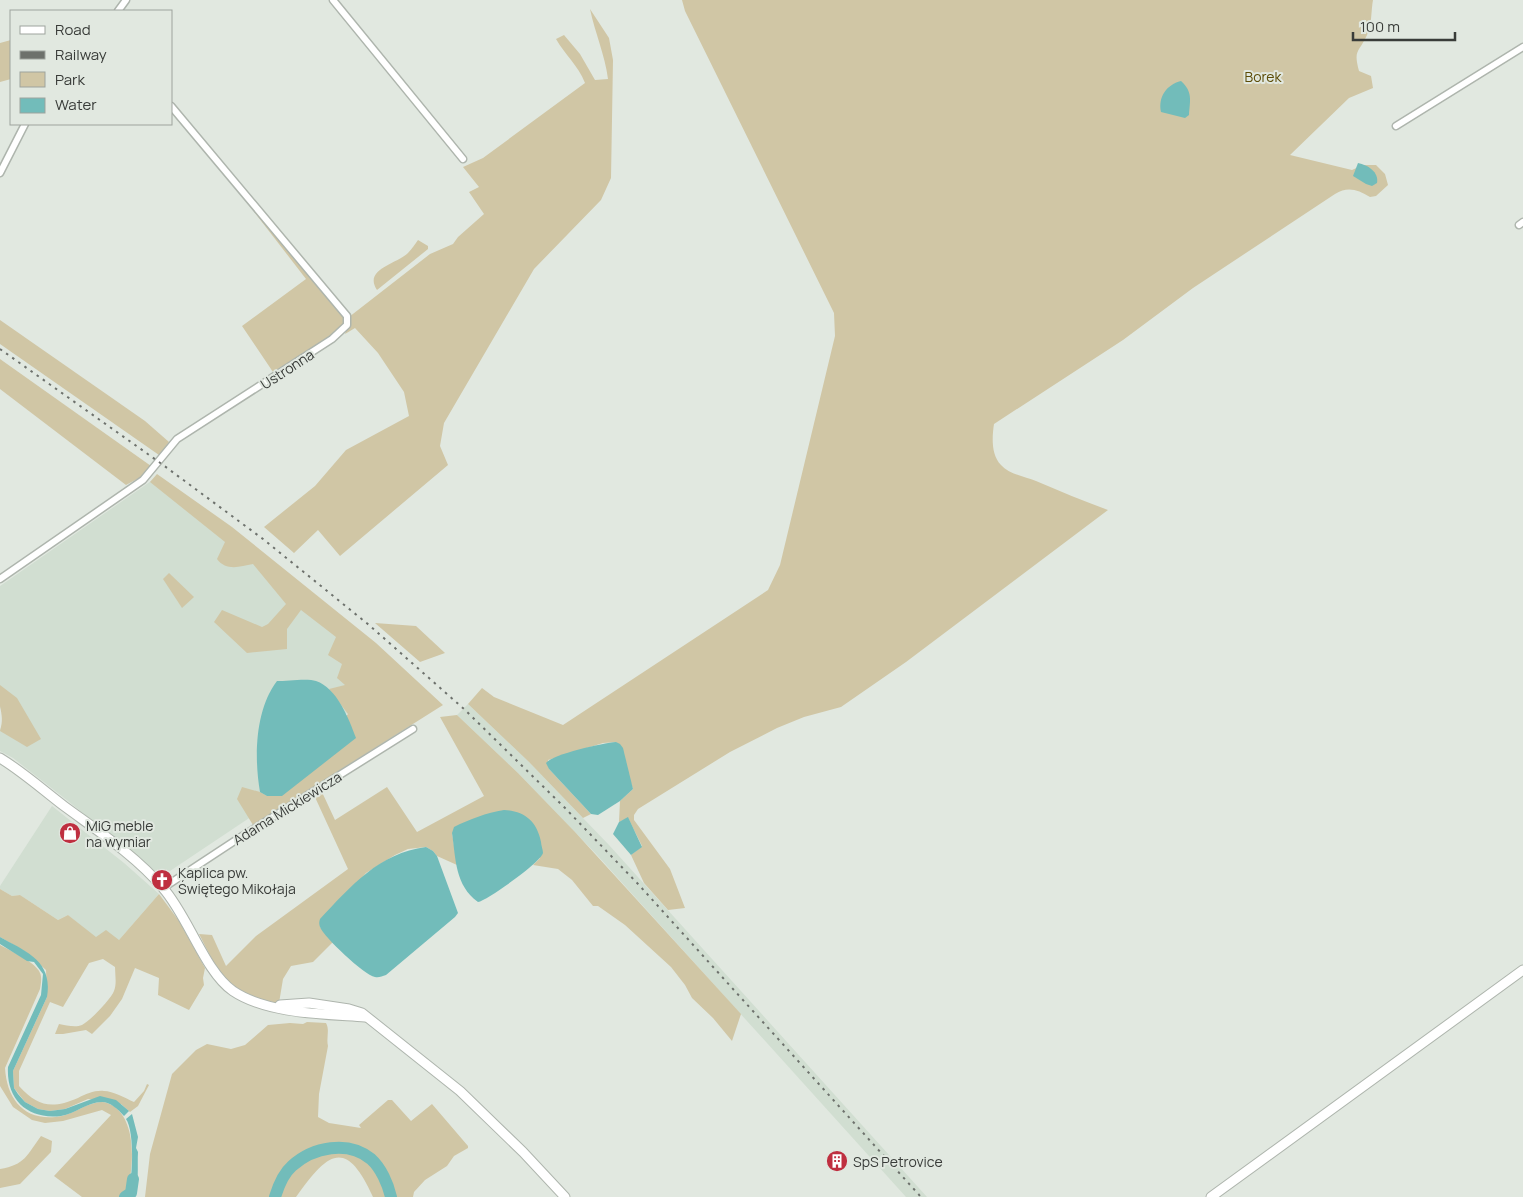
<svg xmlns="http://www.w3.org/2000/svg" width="1523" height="1197" font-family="Manrope,sans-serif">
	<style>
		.built { fill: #d1ded1 }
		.green { fill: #d0c6a5 }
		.water { fill: #72bcba }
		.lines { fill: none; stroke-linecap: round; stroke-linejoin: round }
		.river { stroke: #72bcba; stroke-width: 12 }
		.minor-casing { stroke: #aeb5ad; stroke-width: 9 }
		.secondary-casing { stroke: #aeb5ad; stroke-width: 11 }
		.minor { stroke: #fff; stroke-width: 6 }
		.secondary { stroke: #fff; stroke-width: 9 }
		.rail { stroke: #6d716c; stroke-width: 2; stroke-dasharray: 2.5 5; stroke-linecap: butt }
		.labels { text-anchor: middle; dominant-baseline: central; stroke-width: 4; stroke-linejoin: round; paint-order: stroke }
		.park-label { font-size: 14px; fill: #5c4c06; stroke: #e1e8e0 }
		.street-label { font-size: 14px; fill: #393c39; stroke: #e1e8e0 }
		.poi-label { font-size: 14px; fill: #393c39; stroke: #e1e8e0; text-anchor: start }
	</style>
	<rect width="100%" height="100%" fill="#e1e8e0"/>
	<g class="built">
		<polygon points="154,479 417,688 356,738 348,714 270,691 257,744 282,796 161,877 68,801 13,758 0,751 0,730 3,721 2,711 0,707 0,586"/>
		<polygon points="468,704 529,762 609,845 927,1197 906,1197 597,855 518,773 457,715"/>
		<polygon points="52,806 124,863 159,894 119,940 96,938 68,915 58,920 20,895 12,896 0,889 0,886"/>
	</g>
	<g class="green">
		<path d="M682,0h691c-2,10 -1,26 -6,35 -8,18 -14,14 -8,36l12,5 2,12 -24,10 -59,57 62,15 11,-5h13l9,9 3,11 -12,11 -6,1c-12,-7 -22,-11 -35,-3l-142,94 -70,52 -129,84c-2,13 -3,31 7,41 8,9 24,12 35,16 24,10 47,20 72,29l-202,152 -65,45 -37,10 -27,11 -47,24 -92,57 -4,6v5l36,49 15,39 -17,2 -24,-27 -13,-28 11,-9 -14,-28 -9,4 1,-21 13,-12 -17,-47 -13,1 -55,17 1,9 42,45 -8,4 -54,-56 -61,-58 14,-16 12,9 69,28 205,-135 12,-25 55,-229 -1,-23 -149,-302z"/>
		<path d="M590,9l19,29 4,22 -2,118 -10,22 -67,69 -90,154 -4,23 8,19 -108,91 -22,-26 -24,23 -30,-26 51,-41 31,-36 63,-34 -5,-24 -26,-39 -23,-25 -10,6 4,-11v-6l81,-63 23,-10 5,-7 26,-23 -15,-22 10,-5 -16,-20 20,-9 102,-75c-7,-18 -20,-28 -29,-44l8,-4 16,19 15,26 13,-1c-3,-24 -13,-46 -18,-70z"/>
		<polygon points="11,40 11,79 0,82 0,43"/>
		<polygon points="245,200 344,317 345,323 333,335 273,372 242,326 306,279"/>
		<path d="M418,240l10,6v3l-51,41c-14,-21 20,-26 31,-37 4,-4 7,-9 10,-13z"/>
		<polygon points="0,320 145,421 169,442 159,455 0,344"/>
		<polygon points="0,359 151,466 141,477 126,485 0,389"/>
		<path d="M157,474l75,53 144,116 67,62 -190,120 -16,-26 5,-12 18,5 7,4 81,-82 -19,-25 16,-4 -8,-7 5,-14 -14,-9 8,-18 -35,-27 -14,19v20l-40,4 -33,-31 8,-12 40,17 6,-3 18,-20 -33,-40c-14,3 -27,7 -36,-5l8,-17 -75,-60z"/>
		<polygon points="169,573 194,597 182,608 163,579"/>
		<polygon points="375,623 416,626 445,653 420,662"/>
		<path d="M0,685l17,13 24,41 -14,8 -27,-16c3,-10 2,-15 0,-25 0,-6 0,-14 0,-21z"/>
		<path d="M457,715l61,58 57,59 166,182 -9,27 -19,-23 -21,-20 -7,-13 -14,-18 -46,-42 -27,-19h-5l-21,-26 -14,-11 -25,-4 7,-7 -88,-25 5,32 -20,-9 -4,-5 -7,-4 -18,2 -13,6 -29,18 -46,54 13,15 -20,20 -22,4 -8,13 -4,24c-10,-2 -23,-3 -32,-8 -25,-12 -36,-38 -48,-61l13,1 14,31 30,-30 92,-67 -34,-74 7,-5 14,30 52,-33 30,45 67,-36 -44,-79z"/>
		<path d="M0,889l12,7 8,-1 38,25 10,-5 28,22 10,-7 13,10 40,-46 20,27 26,47 -2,10 1,7 -15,25 -31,-15 1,-17 -24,-10 -13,31 -12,17 -18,18 -6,-4 -23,4h-8l4,-10c7,1 16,4 23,1 8,-4 29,-26 32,-34 3,-8 1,-16 1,-24l-12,-8 -14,4 -26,44 -13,-5 -31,69v15c19,21 33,23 59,12 8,-4 17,-8 26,-7 9,0 21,7 30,11l10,-11 3,-7 2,1 -11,21 -8,6 -9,-8 -33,-5 -23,10 -15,2 -12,-2 -13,-7 -11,-14 -1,-17 34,-74 -1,-27 -20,-18 -26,-15z"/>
		<path d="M0,945c9,5 37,18 40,28 2,4 1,11 0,16l-35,79c2,33 21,55 57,48 13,-3 25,-13 39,-14 5,0 10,2 14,5 22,18 18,59 13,83l-8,7h-38l-28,-21 57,-61 -9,-5 -39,11 -18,2 -13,-3 -19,-13 -13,-21z"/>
		<path d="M307,1022l19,1c4,7 0,15 2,23l-9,48 -1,23 11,6 32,5 -2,-3 29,-25h4l19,21 21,-17 36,42v2l-14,8 -7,10 -22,14 -11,12 -1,5h-40c-27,-60 -45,-45 -77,0h-151l5,-43 22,-80 24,-24 11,-6 24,5 14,-4 23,-20 22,-2 13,1z"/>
		<path d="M41,1136l11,5 -1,11 -31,32 -20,4v-19c25,-4 27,-14 41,-33z"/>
	</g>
	<g class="water">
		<path d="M1181,81c12,11 9,19 8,34l-4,3 -24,-6c-3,-15 5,-27 20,-31z"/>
		<path d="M1358,163c10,2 21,9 19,20l-5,3 -6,-2 -13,-8z"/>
		<path d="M277,681c10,0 31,-3 39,0 21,7 33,38 40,57l-74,58h-15l-7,-4c-6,-35 -5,-82 17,-111z"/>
		<path d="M616,742l4,2 3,4 10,41 -13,12 -22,14 -7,-1 -42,-45 -3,-6c7,-9 57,-20 70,-21z"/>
		<path d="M504,810c20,1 33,11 37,32 0,3 2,8 2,11 -2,9 -55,47 -65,49 -23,-17 -22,-42 -26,-69l2,-6c16,-8 32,-14 50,-17z"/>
		<polygon points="628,817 642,847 631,855 613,834 619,822"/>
		<path d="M426,847l7,4 4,5 21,57 -3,4 -69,58c-4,1 -7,3 -11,2 -11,-2 -51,-40 -55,-50 -1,-3 -1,-5 0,-8 31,-33 59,-66 106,-72z"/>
		<path d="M0,937c27,15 53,24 47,60l-34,74 1,17 4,6 7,8 13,7 12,2 15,-2 35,-13 16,4 13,11 -5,5c-6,-7 -14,-14 -22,-14 -15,0 -27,12 -41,14 -33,4 -55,-16 -53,-49l33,-72 2,-21 -9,-12 -7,-1 -27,-17z"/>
		<path d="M132,1114l6,23 -2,11 2,4c-1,13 2,33 -5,45h-6c6,-14 8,-65 -1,-78z"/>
	</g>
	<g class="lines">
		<g class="river">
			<polyline points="125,1197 131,1193 133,1179"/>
			<path d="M275,1197c3,-10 9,-24 17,-31 21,-19 56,-26 79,-7 10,9 17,25 20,38"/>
		</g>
		<g class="minor-casing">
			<g id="minor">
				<polyline points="333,0 463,159"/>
				<polyline points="118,11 126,0"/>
				<polyline points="1396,126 1523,47"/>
				<polyline points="0,173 25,124"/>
				<polyline points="1519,225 1523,222"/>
				<polyline points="0,579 143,480 177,439 332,339 347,325 347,316 171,106"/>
				<polyline points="163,888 236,840 413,729"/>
			</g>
		</g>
		<g class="secondary-casing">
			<g id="secondary">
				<path d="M0,758c23,14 43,32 64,48 34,25 72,50 99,82 25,28 42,84 70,103 34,23 92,23 132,26"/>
				<polyline points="280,1005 309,1003 349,1009 362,1013 460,1091 523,1152 565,1197"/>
				<polyline points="1211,1197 1523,970"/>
			</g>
		</g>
		<use href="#minor" class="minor"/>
		<use href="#secondary" class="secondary"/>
		<polyline class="rail" points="0,349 159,462 263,539 369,625 464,709 566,809 639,885 921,1197"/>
	</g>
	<defs>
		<g id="shop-disc" transform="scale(1.125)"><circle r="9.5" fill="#bf2f40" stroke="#e1e8e0"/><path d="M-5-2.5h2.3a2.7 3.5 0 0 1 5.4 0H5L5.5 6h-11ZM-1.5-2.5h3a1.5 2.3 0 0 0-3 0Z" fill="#fff"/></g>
		<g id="church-disc" transform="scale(1.125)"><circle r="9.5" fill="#bf2f40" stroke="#e1e8e0"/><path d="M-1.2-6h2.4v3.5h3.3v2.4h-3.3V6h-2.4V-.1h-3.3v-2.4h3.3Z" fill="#fff"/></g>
		<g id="building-disc" transform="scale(1.125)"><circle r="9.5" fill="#bf2f40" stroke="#e1e8e0"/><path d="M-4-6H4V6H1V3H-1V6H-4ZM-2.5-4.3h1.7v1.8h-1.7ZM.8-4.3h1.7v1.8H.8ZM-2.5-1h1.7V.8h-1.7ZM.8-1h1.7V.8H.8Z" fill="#fff"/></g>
	</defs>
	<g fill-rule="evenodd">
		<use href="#shop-disc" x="70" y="833"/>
		<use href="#church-disc" x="162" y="880"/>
		<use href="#building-disc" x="837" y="1161"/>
	</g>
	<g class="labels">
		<g class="park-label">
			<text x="1263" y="76">Borek</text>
		</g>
		<g class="street-label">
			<text transform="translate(287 369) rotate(-33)">Ustronna</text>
			<text transform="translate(287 808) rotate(-32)">Adama Mickiewicza</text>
		</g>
		<g class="poi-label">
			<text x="86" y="825">MiG meble<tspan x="86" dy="16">na wymiar</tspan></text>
			<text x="178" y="872">Kaplica pw.<tspan x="178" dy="16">Świętego Mikołaja</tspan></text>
			<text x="853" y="1161">SpS Petrovice</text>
		</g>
	</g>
	<rect x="10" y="10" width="162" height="115" fill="#e1e8e0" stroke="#9ea39d"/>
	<rect x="20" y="26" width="25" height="8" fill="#ffffff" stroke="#9ea39d"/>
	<text x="55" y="35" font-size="15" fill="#393c39">Road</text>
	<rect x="20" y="51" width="25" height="8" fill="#6d716c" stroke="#9ea39d"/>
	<text x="55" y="60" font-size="15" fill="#393c39">Railway</text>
	<rect x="20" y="72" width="25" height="15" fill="#d0c6a5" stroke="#9ea39d"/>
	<text x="55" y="85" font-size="15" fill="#393c39">Park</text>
	<rect x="20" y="98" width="25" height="15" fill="#72bcba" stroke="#9ea39d"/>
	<text x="55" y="110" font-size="15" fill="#393c39">Water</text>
	<path d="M1353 32v8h102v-8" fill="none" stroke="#393c39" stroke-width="2.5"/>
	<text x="1360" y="32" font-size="15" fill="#393c39" stroke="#e1e8e0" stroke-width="4" paint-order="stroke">100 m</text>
</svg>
